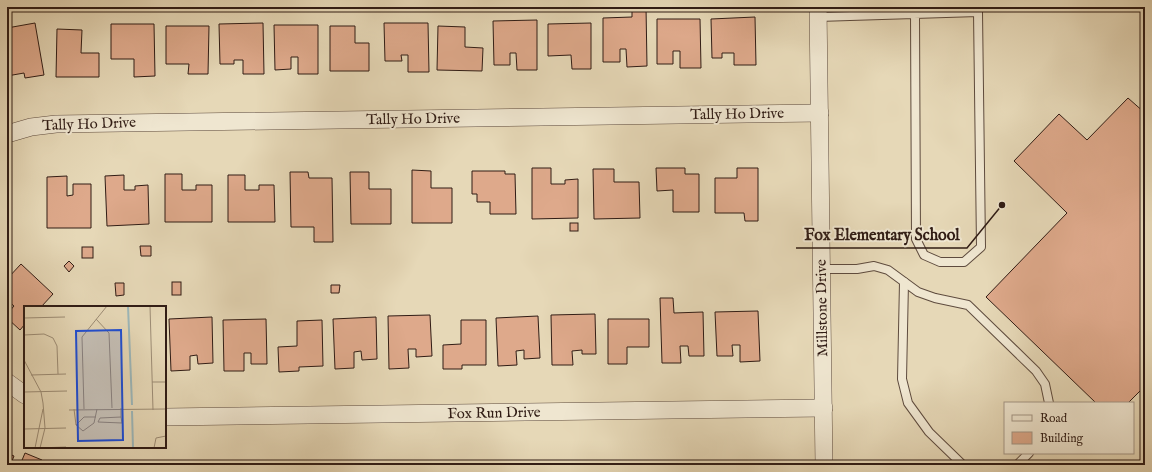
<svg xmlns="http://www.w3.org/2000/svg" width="1152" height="472" font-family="'IM FELL English',serif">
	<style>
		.building { fill: #dea98b; stroke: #301c15 }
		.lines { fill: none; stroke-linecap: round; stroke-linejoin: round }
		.lane-casing { stroke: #5e4b3e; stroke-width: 10 }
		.street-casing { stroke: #5e4b3e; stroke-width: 18 }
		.lane { stroke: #efe6d0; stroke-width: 8 }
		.street { stroke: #efe6d0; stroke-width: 17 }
		.labels { text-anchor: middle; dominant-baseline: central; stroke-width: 4; stroke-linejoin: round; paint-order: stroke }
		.street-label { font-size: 15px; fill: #301c15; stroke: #efe6d0 }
		.inset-river { fill: none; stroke: #9cb7ba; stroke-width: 2 }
		.inset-road { fill: none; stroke: #9d8d76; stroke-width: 1 }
		.view { fill: #1d4ed8; fill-opacity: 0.15; stroke: #1d4ed8; stroke-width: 2 }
		.inset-edge { fill: none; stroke: #301c15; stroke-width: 2 }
		.leader { fill: none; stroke: #301c15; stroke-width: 1.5 }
		.callout-dot { fill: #301c15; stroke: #efe6d0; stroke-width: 1.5 }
		.callout-label { font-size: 16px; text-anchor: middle; font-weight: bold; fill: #301c15; stroke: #efe6d0; stroke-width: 4; stroke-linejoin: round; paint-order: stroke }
	</style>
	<rect width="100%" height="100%" fill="#e6d8b7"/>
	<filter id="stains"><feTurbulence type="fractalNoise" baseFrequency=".005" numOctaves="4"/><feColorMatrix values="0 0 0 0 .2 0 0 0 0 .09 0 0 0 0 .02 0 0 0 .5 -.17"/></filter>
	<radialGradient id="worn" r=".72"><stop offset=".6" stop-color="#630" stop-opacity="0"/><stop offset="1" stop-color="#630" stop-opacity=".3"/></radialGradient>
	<g class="building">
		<polygon points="632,7 646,7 647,66 627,67 626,49 620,49 620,62 603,62 603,18 632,17"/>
		<polygon points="755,17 756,65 734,65 734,53 722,53 722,58 712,58 711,19"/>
		<polygon points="657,19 700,19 701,68 680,68 680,51 673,51 673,64 657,64"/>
		<polygon points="537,20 537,70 517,70 516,53 510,53 510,65 494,65 493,21"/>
		<polygon points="35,23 44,75 25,78 24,73 7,76 7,28"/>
		<polygon points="263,23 264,74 243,74 243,60 234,60 234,64 220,64 219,24"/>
		<polygon points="384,23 428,23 429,72 408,72 408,55 401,55 402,61 385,61"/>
		<polygon points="591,23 591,69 572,69 571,55 548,56 548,24"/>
		<polygon points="111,24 154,24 155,76 134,77 134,59 111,59"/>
		<polygon points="274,25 318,25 318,74 298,74 298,57 291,57 291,69 275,70"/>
		<polygon points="166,26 209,26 208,74 188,74 189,64 166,64"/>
		<polygon points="330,26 355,26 355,43 369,43 369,71 330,71"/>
		<polygon points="438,26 465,27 465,47 483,48 482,71 437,70"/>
		<polygon points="57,29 82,30 81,53 99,53 99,77 56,77"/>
		<polygon points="1128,98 1145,113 1145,386 1128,403 1096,403 986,297 1067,213 1014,161 1059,114 1087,140"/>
		<polygon points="532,168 551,168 551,184 565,184 565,180 578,179 578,218 532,219"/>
		<polygon points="656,168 685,168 685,174 699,174 699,212 673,212 673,190 657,191"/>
		<polygon points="737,168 758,168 758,221 745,221 744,213 715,213 715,178 737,178"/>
		<polygon points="593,169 614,169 614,182 639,182 640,218 594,219"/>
		<polygon points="412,170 431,171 431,188 452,188 452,223 412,223"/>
		<polygon points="472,171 505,171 505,174 515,174 516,214 490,214 490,202 477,202 477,194 472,194"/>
		<polygon points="290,172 308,172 309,178 332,178 333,242 314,242 314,227 291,227"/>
		<polygon points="350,172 369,172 369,189 391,189 391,224 351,224"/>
		<polygon points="165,174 182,174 182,190 196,190 196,185 212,185 212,222 165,222"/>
		<polygon points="124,175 124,190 135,190 135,186 148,185 149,224 107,226 105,176"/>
		<polygon points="228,175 245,175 245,190 259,190 259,185 274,185 275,222 228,222"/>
		<polygon points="67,176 67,196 73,195 73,184 91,184 91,228 47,228 47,177"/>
		<rect x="570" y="223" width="8" height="8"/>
		<polygon points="140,246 151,246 151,256 141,256"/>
		<rect x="82" y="247" width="11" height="11"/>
		<polygon points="69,261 74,266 69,272 64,266"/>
		<polygon points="21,264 53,294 41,307 25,307 25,324 20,330 7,318 7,314 14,306 8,301 7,303 7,279"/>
		<rect x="172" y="282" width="9" height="13"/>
		<polygon points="115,283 124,283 124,295 116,296"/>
		<polygon points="331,285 340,285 339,293 331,293"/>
		<polygon points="660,298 673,298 674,313 703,312 704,356 689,356 688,346 680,346 681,363 662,363"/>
		<polygon points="758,311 760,361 740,362 740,345 732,345 733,356 717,356 715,312"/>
		<polygon points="595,314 596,354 582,354 582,350 572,351 573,365 552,365 551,315"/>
		<polygon points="430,315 432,356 416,357 416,349 408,349 409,368 389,369 388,316"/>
		<polygon points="538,316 540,358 524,359 524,350 516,351 517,365 498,366 496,318"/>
		<polygon points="212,317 213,363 198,364 197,355 190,356 190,370 171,371 169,319"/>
		<polygon points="376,317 377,359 362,360 361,351 354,352 354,368 335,369 333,319"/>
		<polygon points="266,319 267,364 251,364 251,353 244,353 244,371 224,371 223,320"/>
		<polygon points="608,319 649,319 649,347 627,347 627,364 608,364"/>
		<polygon points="322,320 323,366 299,367 299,371 279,372 278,347 297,346 297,321"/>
		<polygon points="461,320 486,320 486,365 462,365 462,369 443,369 443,345 461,344"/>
		<polygon points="7,453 14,456 12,461 20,465 25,453 42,460 40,465 7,465"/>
		<polygon points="630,462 650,463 650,465 630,465"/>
		<rect x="519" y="463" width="19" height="2"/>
		<rect x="685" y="463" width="20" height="2"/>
		<rect x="744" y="463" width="19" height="2"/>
	</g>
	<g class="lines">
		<g class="lane-casing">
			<g id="lane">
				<polyline points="818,17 978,12 981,247 964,262 940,262 924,255 916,239 915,13"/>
				<polyline points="821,269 857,269 874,266 888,270 918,292 935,298 968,305 1036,371 1045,384 1049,403"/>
				<polyline points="904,282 902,379 908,403 929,432 963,465"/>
				<polyline points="1017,465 1029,453"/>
			</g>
		</g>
		<g class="street-casing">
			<g id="street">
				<polyline points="818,7 824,465"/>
				<polyline points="7,134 31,127 56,124 820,113"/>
				<polyline points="7,382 25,395"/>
				<polyline points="165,417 824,408"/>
			</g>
		</g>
		<use href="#lane" class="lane"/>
		<use href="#street" class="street"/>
	</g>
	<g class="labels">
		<g class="street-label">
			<text transform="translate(737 114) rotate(-1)">Tally Ho Drive</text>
			<text transform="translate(413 119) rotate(-1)">Tally Ho Drive</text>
			<text transform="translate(89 124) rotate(-2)">Tally Ho Drive</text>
			<text transform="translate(822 308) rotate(-91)">Millstone Drive</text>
			<text transform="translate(494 413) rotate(-1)">Fox Run Drive</text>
		</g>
	</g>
	<g transform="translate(24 306)">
		<rect width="142" height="142" fill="#e6d8b7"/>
		<path class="inset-river" d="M104,0l4,99M108,105l1,37"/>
		<path class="inset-road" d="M126,0l3,104M0,12l41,-1M72,13l13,14 3,75M0,29l20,-1 9,4 4,8 1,28M0,54l17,32 2,11 2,25 -5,20M7,69l35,-1M128,76h14M0,86l43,-1M97,102v9l1,6 -24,-1 2,-4 21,-1M50,103l2,16 7,6 11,-8 3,-14M60,103l-2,-72 25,-31M45,104l97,-1M52,119l8,-8h12M0,123l42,-1M11,142l8,-39M13,142l29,-1M130,142l2,-10 10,-2"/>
		<path class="view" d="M97,24l2,110 -45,1 -2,-110z"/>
		<rect width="142" height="142" class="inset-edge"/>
	</g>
	<path class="leader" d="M1002 205L967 248H796"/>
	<circle class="callout-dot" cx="1002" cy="205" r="4"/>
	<g class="callout-label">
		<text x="882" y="240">Fox Elementary School</text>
	</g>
	<rect width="1152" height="472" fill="none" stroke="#e6d8b7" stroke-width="24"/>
	<rect x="8" y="8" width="1136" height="456" fill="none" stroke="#301c15" stroke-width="2"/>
	<rect x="12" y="12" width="1128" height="448" fill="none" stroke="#301c15"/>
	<rect x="1004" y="402" width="130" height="52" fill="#efe6d0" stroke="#a39585"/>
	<rect x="1012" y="415" width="20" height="6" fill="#efe6d0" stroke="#a39585"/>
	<text x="1040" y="422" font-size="12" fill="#301c15">Road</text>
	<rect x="1012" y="432" width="20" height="12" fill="#dea98b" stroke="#a39585"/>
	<text x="1040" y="442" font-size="12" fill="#301c15">Building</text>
	<rect width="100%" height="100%" filter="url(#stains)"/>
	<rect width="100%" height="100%" fill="url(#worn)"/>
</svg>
